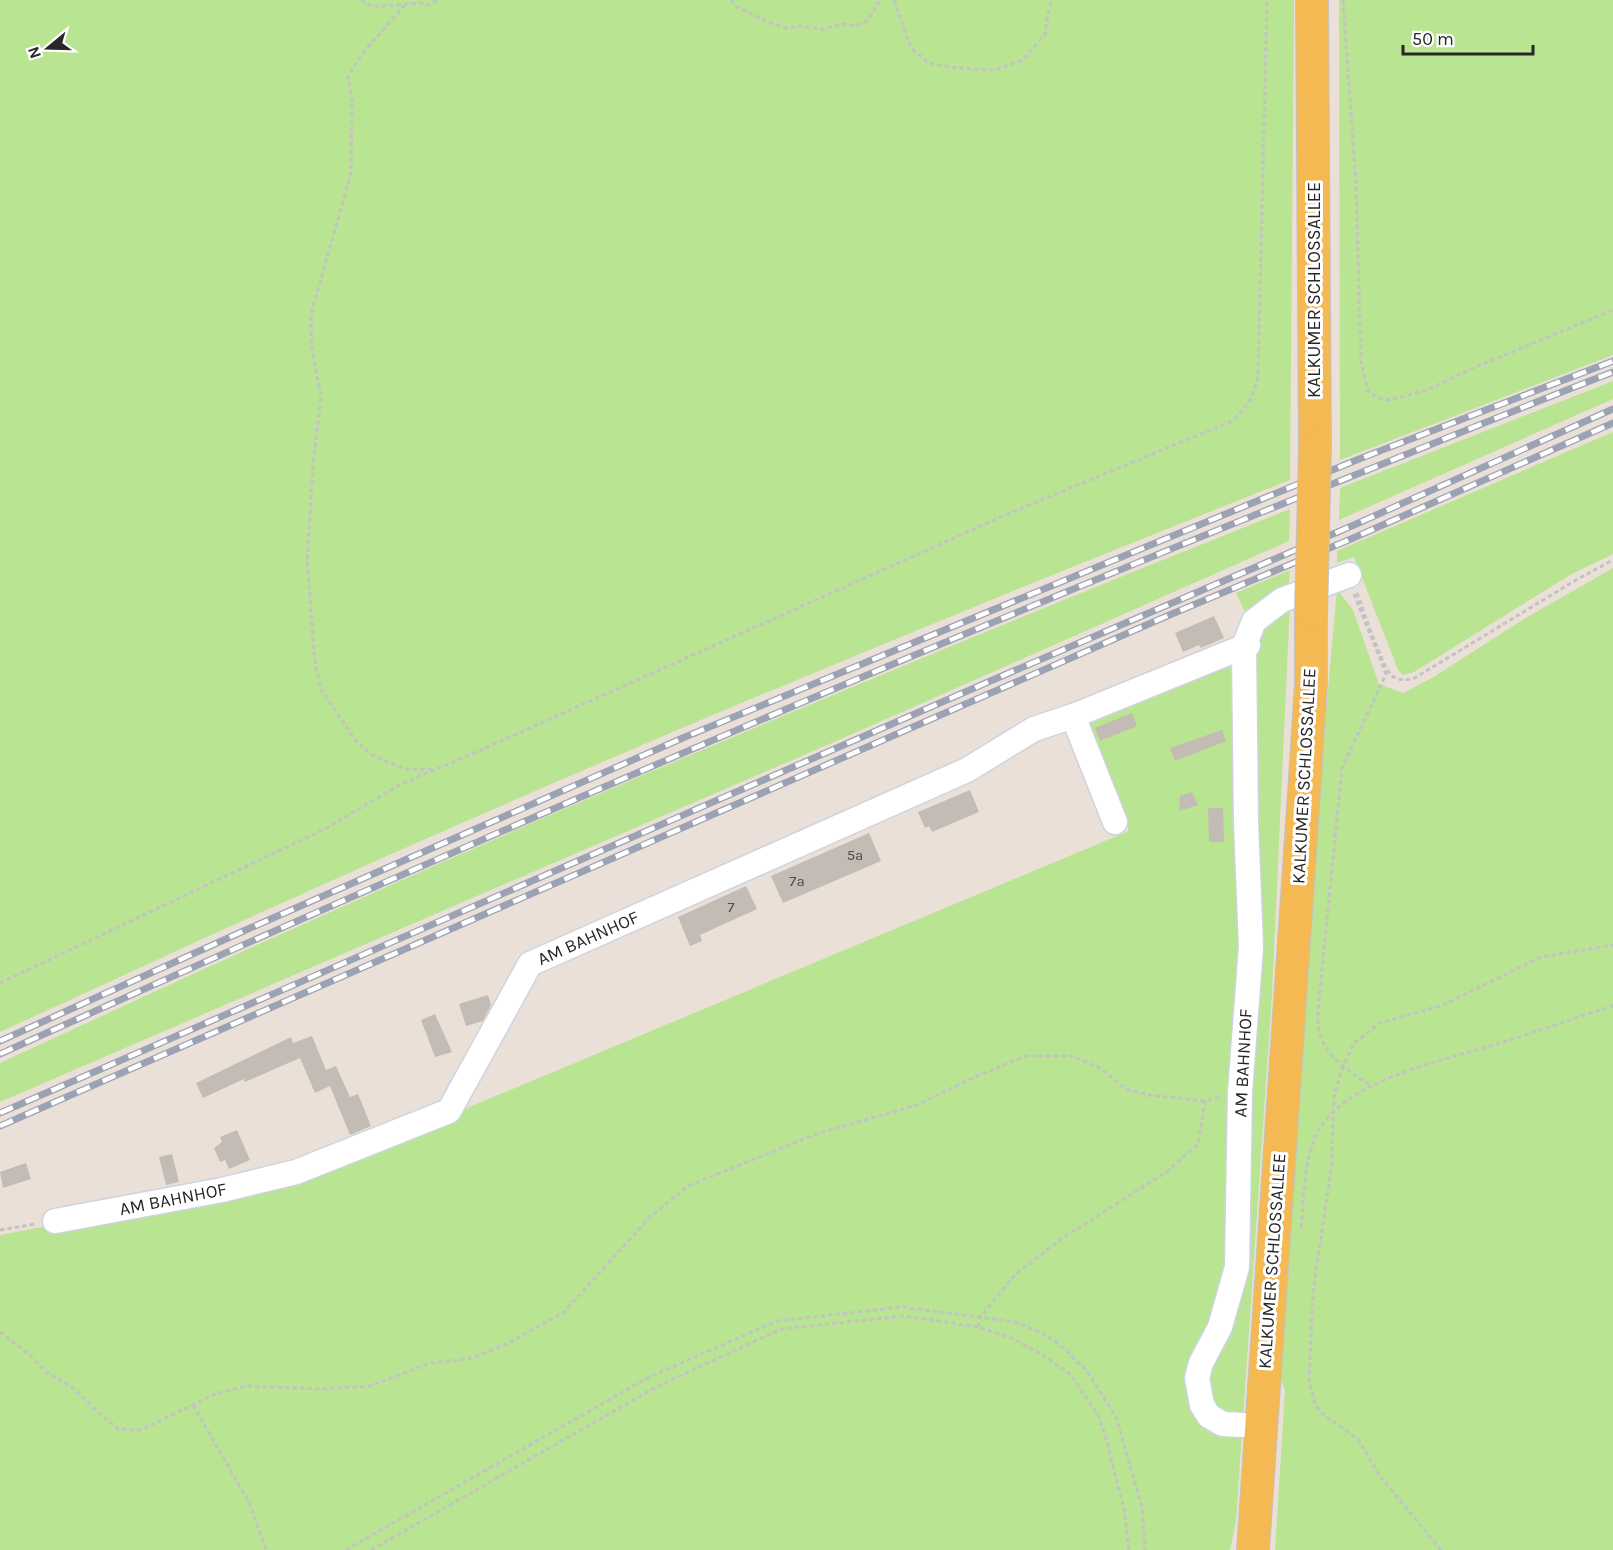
<svg xmlns="http://www.w3.org/2000/svg" width="1613" height="1550" font-family="Karla,sans-serif">
	<style>
		.green { fill: #b9e492 }
		.building { fill: #c2bcb4 }
		.lines { fill: none; stroke-linecap: round; stroke-linejoin: round }
		.minor-casing { stroke: #cdd4e1; stroke-width: 27 }
		.major-casing { stroke: #c3c3c3; stroke-width: 34 }
		.path { stroke: #c3c3c3; stroke-width: 3; stroke-dasharray: 4.5 3; stroke-linecap: butt }
		.minor { stroke: #fff; stroke-width: 24 }
		.major { stroke: #f4b953; stroke-width: 32 }
		.rail-casing { stroke: #9ba2b3; stroke-width: 7 }
		.rail { stroke: #fff; stroke-width: 4.5; stroke-dasharray: 14; stroke-linecap: butt }
		.major-bridge-casing { stroke: #c3c3c3; stroke-width: 34; stroke-linecap: butt }
		.major-bridge { stroke: #f4b953; stroke-width: 32 }
		.labels { text-anchor: middle; dominant-baseline: central; stroke-width: 6; stroke-linejoin: round; paint-order: stroke }
		.number-label { font-size: 15px; fill: #4e4c4a }
		.street-label { font-size: 18px; fill: #272727; stroke: #fff }
	</style>
	<rect width="100%" height="100%" fill="#ebe0d8"/>
	<g class="green">
		<path d="M0,0h1294l-4,480c-339,134 -676,273 -1008,423 -94,42 -188,86 -282,129z"/>
		<polygon points="1339,0 1613,0 1613,355 1340,460"/>
		<polygon points="1613,381 1613,399 1339,520 1340,488"/>
		<polygon points="1613,432 1613,554 1570,575 1414,672 1403,675 1398,670 1354,557 1337,563 1337,551"/>
		<path d="M1290,509l-1,32 -448,198 -841,363v-39c98,-45 196,-91 295,-135 328,-148 661,-286 995,-419z"/>
		<polygon points="1613,568 1613,1550 1275,1550 1285,1390 1278,1372 1294,1071 1337,589 1353,610 1379,684 1403,693 1432,678 1524,619"/>
		<polygon points="1290,570 1288,590 1248,618 1236,593"/>
		<polygon points="1290,603 1272,995 1236,1521 1230,1550 0,1550 0,1235 222,1193 448,1116 1129,831 1084,725 1227,665 1235,673 1259,621"/>
	</g>
	<g class="building">
		<polygon points="1214,616 1224,638 1201,648 1199,645 1183,652 1175,633"/>
		<polygon points="1132,713 1137,726 1100,741 1095,728"/>
		<polygon points="1222,730 1226,741 1175,761 1170,748"/>
		<polygon points="970,790 979,812 932,832 929,826 925,828 918,812"/>
		<polygon points="1192,792 1198,805 1179,811 1180,796"/>
		<polygon points="1208,808 1223,808 1224,842 1209,842"/>
		<polygon points="869,833 881,861 783,903 771,876"/>
		<polygon points="746,886 757,909 700,935 702,941 690,946 678,917"/>
		<polygon points="488,995 491,1005 483,1021 466,1026 459,1004"/>
		<polygon points="435,1014 452,1052 435,1057 421,1020"/>
		<polygon points="312,1036 326,1070 336,1066 350,1097 358,1094 371,1126 350,1135 330,1086 315,1093 300,1058 245,1082 244,1079 203,1098 196,1083 291,1037 293,1043"/>
		<polygon points="237,1130 250,1160 229,1169 225,1160 220,1162 214,1148 222,1142 220,1137"/>
		<polygon points="172,1154 179,1182 166,1185 159,1157"/>
		<polygon points="26,1163 31,1179 3,1188 0,1172"/>
	</g>
	<g class="lines">
		<g class="minor-casing">
			<g id="minor">
				<polyline points="1073,716 1115,822"/>
				<polyline points="55,1221 222,1190 296,1172 449,1111 530,964 967,770 1034,729 1073,716 1248,645"/>
				<polyline points="1261,1426 1223,1424 1209,1416 1202,1405 1197,1378 1201,1363 1220,1327 1237,1267 1240,1092 1251,947 1246,822 1244,646 1254,621 1282,600 1349,575"/>
			</g>
		</g>
		<g class="major-casing">
			<g id="major">
				<polyline points="1312,0 1315,447"/>
				<polyline points="1253,1550 1305,778 1311,683 1311,615"/>
			</g>
		</g>
		<g class="path">
			<polyline points="361,0 373,7 419,3 430,5 437,0"/>
			<polyline points="731,0 735,6 770,23 786,28 800,26 823,29 844,24 855,26 868,20 880,0"/>
			<polyline points="894,0 911,48 929,63 957,68 995,70 1023,60 1045,34 1049,7 1053,0"/>
			<polyline points="1343,0 1356,183 1361,363 1368,391 1378,398 1390,400 1427,390 1471,369 1613,310"/>
			<polyline points="405,5 361,55 348,77 352,100 351,173 311,314 312,349 321,397 313,465 307,560 315,662 321,689 355,740 370,754 404,769 432,769"/>
			<path d="M1357,593c6,16 25,73 34,82 7,6 14,5 22,4l163,-99 37,-20"/>
			<path d="M1354,594l32,80 -44,94 -24,242c0,8 -1,18 2,25 7,23 32,38 51,51"/>
			<path d="M0,983l325,-154 76,-45 71,-30 531,-238 227,-94c18,-15 22,-23 28,-45l9,-377"/>
			<path d="M1301,1227c3,-28 3,-69 16,-94 27,-51 118,-71 170,-86 43,-13 84,-28 126,-41"/>
			<polyline points="0,1230 36,1224"/>
			<polyline points="978,1327 980,1317 1016,1274 1061,1239 1168,1171 1198,1144 1205,1101"/>
			<polyline points="0,1332 29,1354 47,1373 71,1386 97,1411 118,1429 141,1430 215,1394 245,1386 323,1389 370,1386 430,1363 468,1359 505,1345 564,1312 650,1217 688,1186 816,1134 917,1105 975,1077 1025,1056 1072,1056 1100,1068 1126,1089 1148,1095 1205,1101 1221,1097"/>
			<polyline points="193,1405 250,1504 266,1550"/>
			<polyline points="346,1550 649,1377 777,1321 903,1307 1015,1322 1042,1333 1059,1344 1087,1371 1116,1417 1142,1507 1145,1550"/>
			<polyline points="371,1550 656,1387 781,1329 905,1316 978,1327 1014,1339 1049,1359 1071,1375 1098,1415 1106,1438 1124,1509 1129,1550"/>
			<polyline points="1441,1550 1379,1475 1358,1439 1321,1413 1315,1404 1309,1381 1313,1292 1332,1162 1333,1110 1335,1092 1343,1067 1354,1043 1380,1023 1443,1005 1541,957 1613,945"/>
		</g>
		<use href="#minor" class="minor"/>
		<use href="#major" class="major"/>
		<g class="rail-casing">
			<g id="rail">
				<polyline points="0,1041 248,929 685,737 1359,459 1613,361"/>
				<path d="M0,1054c431,-195 864,-382 1302,-558 104,-41 207,-84 311,-124"/>
				<polyline points="0,1113 988,682 1354,525 1613,409"/>
				<polyline points="0,1126 1167,616 1351,539 1613,423"/>
			</g>
		</g>
		<use href="#rail" class="rail"/>
		<g class="major-bridge-casing">
			<polyline id="major-bridge" points="1311,615 1315,447"/>
		</g>
		<use href="#major-bridge" class="major-bridge"/>
	</g>
	<g class="labels">
		<g class="number-label">
			<text x="855" y="855">5a</text>
			<text x="797" y="881">7a</text>
			<text x="731" y="907">7</text>
		</g>
		<g class="street-label">
			<text transform="translate(1314 290) rotate(-90)">KALKUMER SCHLOSSALLEE</text>
			<text transform="translate(1304 776) rotate(-87)">KALKUMER SCHLOSSALLEE</text>
			<text transform="translate(588 938) rotate(-24)">AM BAHNHOF</text>
			<text transform="translate(1243 1063) rotate(-87)">AM BAHNHOF</text>
			<text transform="translate(173 1199) rotate(-11)">AM BAHNHOF</text>
			<text transform="translate(1272 1261) rotate(-86)">KALKUMER SCHLOSSALLEE</text>
		</g>
	</g>
	<g transform="translate(48 48) rotate(251)" stroke="#ffffff" stroke-width="4.5" paint-order="stroke">
	<path d="M0-4.5L10 22L0 15L-10 22Z" fill="#272727"/>
	<text y="-9" font-size="16" font-weight="bold" text-anchor="middle" fill="#272727">N</text>
	</g>
	<path d="M1403 45v9h130v-9" fill="none" stroke="#272727" stroke-width="3"/>
	<text x="1412" y="45" font-size="18" fill="#272727" stroke="#ffffff" stroke-width="4.5" paint-order="stroke">50 m</text>
</svg>
